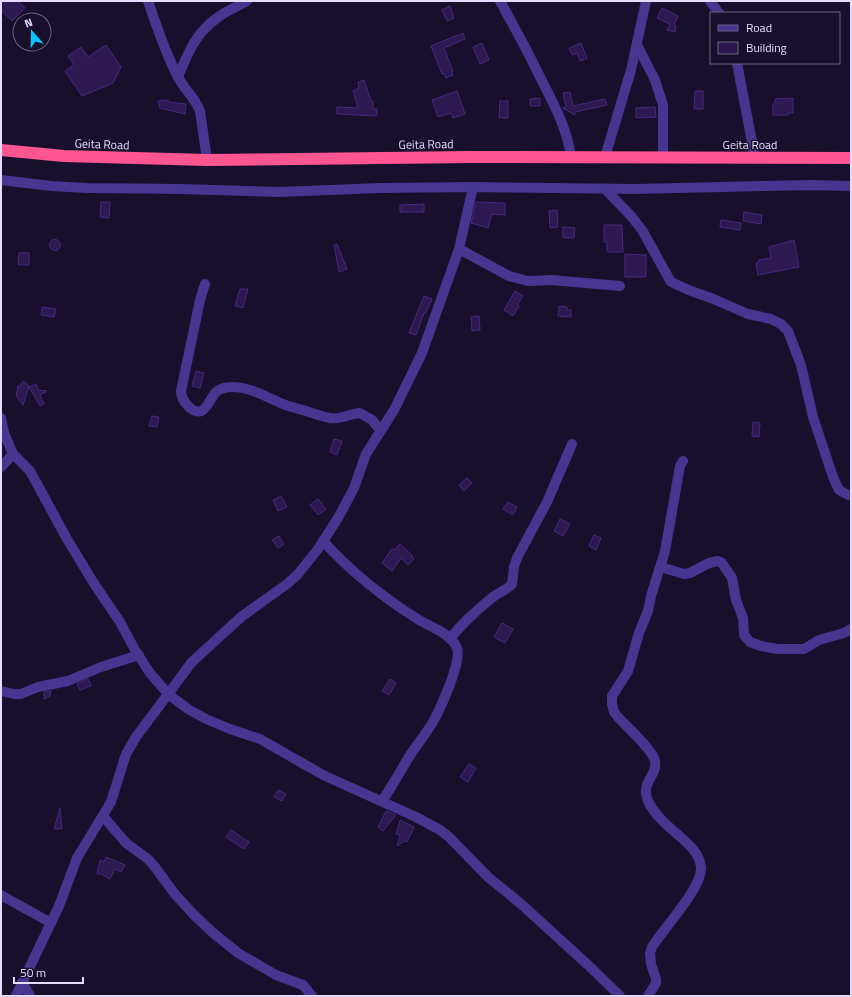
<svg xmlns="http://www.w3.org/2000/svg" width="852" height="997" font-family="'Titillium Web',sans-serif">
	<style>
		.building { fill: #2c1950; stroke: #46297e }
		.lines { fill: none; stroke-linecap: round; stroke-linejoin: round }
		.minor { stroke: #463690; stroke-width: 10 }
		.highway { stroke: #ff5691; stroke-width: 12 }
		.labels { text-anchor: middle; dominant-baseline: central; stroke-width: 3; stroke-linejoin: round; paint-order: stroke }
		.street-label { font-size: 12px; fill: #e4dbff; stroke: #180f2d }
	</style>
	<rect width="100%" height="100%" fill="#180f2d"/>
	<g class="building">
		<polygon points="1,1 18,1 25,8 12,21 1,10"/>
		<polygon points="450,6 454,18 447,21 442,10"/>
		<polygon points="662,8 678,16 674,24 676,26 675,32 667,30 670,24 657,18"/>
		<polygon points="463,33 465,39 444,48 453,71 451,71 453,75 446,78 444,73 442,74 431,46"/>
		<polygon points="482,43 489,60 480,64 473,47"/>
		<polygon points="581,43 587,58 580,61 577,53 572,55 569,48"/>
		<polygon points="106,45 121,67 113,83 82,96 65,71 74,65 68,56 81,47 88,57"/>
		<polygon points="364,80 371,101 373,101 373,109 377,109 377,116 337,114 337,107 358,108 353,91 359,88 358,82"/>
		<polygon points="457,91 465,114 453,118 451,113 438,117 432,100"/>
		<polygon points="695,91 703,91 703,109 694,109"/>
		<polygon points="570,92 573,106 605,99 607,105 575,112 575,115 563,108 566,107 563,93"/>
		<polygon points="540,98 540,106 530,106 530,99"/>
		<polygon points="793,98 793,113 788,113 788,115 773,115 773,104 775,104 775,99"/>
		<polygon points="168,100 169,102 186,104 185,114 160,108 158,101"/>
		<polygon points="500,101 508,101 508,118 499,118"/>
		<polygon points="655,107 656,117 636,118 636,108"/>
		<polygon points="101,202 110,202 109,218 100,217"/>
		<polygon points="476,202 505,203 505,215 492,214 488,228 471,223"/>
		<polygon points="424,204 424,212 400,212 400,205"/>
		<polygon points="557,210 558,227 550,228 549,211"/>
		<polygon points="744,212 762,215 761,224 743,221"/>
		<polygon points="721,220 741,223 740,230 720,227"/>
		<polygon points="604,225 622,225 623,252 607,252 607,242 604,242"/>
		<polygon points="563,227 575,228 574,238 563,238"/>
		<circle cx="55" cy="245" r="5.5"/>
		<polygon points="794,240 799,267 758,275 756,263 759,262 758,260 771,258 769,247"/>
		<polygon points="337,244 347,269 339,272 334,245"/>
		<polygon points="19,253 29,253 29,265 18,265"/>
		<polygon points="625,254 646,255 646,277 625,277"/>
		<polygon points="240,289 248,289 243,308 235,306"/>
		<polygon points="515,291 523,296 517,305 519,306 513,316 504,310"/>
		<polygon points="424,296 432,299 425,314 424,313 416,335 409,333"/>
		<polygon points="559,306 567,307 567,310 571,310 571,317 558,316"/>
		<polygon points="42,307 56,309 54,317 41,315"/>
		<polygon points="479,316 480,330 472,331 471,317"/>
		<polygon points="196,371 204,373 200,388 192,386"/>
		<polygon points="23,381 29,386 23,405 16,396 18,386 20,386"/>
		<polygon points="36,384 38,390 47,391 40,395 44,404 40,406 29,387"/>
		<polygon points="152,416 159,417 157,427 149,426"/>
		<polygon points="753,422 760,423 759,437 752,436"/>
		<polygon points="334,439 342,441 337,455 330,452"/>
		<polygon points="467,478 472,483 464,491 459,485"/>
		<polygon points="281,496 287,507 278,511 273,500"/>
		<polygon points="318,499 326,509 318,515 310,505"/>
		<polygon points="508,502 517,507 513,515 503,509"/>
		<polygon points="560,519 570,524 563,536 554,531"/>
		<polygon points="594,535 601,538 596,550 589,546"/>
		<polygon points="279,536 284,544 278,548 272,540"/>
		<polygon points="400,544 413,556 411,557 414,559 408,565 401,558 392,571 382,563 392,549 394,550"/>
		<polygon points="502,623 513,629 505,643 494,637"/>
		<polygon points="88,679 91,686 80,690 77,684"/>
		<polygon points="390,679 396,683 389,695 382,691"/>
		<polygon points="51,691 50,696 44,699 44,692"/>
		<polygon points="469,764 476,768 468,782 460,777"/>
		<polygon points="278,790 286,794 282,801 274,797"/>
		<polygon points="60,808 62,829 54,829"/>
		<polygon points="386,811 396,815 383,831 378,827"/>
		<polygon points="400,820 414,827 407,842 405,841 397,846 400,835 396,834"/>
		<polygon points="231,830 249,842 244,849 226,837"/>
		<polygon points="106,857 125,865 121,872 115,869 110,879 101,874 97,874 100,860 104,862"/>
	</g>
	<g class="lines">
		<g class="minor">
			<path d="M148,1c9,26 17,52 30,76 6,12 17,21 22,34l7,49"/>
			<path d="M500,1c12,22 25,45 36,68 14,28 31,57 35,88"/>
			<polyline points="710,1 719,13"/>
			<polyline points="637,45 655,80 663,105 663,158"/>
			<polyline points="737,63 755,158"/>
			<path d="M178,77c9,-22 18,-45 39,-59 9,-7 20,-11 30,-17"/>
			<polyline points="605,157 631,70 646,1"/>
			<polyline points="1,180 51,186 87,188 180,189 279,192 381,188 473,187 636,189 811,185 851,186"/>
			<polyline points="605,189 631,216 642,230 671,282 691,291 711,298 748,314 771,319 781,324 788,331 801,365 813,417 833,477 839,490 848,495 851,495"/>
			<polyline points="459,249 509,276 528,281 551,280 620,286"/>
			<path d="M205,284l-5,16 -19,91c0,7 3,11 8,16 15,13 19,-5 26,-14 4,-4 11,-6 17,-6 19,0 34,10 51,17 9,4 18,5 26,8 7,2 14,5 21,6 10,2 19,-4 30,-5l12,7 9,11"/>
			<polyline points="1,418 4,433 13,454 30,471 67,539 93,582 120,622 135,650 150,673 168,694 188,709 206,719 230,729 260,739 323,775 416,817 440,830 449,837 488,877 520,903 588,965 620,996"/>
			<polyline points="1,467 13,454"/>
			<path d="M323,541c28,31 61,57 96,79 12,7 33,14 38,28 5,14 -17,61 -24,74 -8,13 -18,25 -26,38 -8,14 -16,28 -25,41"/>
			<polyline points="661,567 684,574 690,573 709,563 718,561 722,563 732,578 736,600 743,618 744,635 750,642 761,646 777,649 804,649 819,640 844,633 851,629"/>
			<path d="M450,639c12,-16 28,-30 43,-42 6,-5 14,-7 19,-13l2,-17 3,-9 30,-56 25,-58"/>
			<polyline points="1,691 14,694 21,694 38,687 68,681 101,667 139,655"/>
			<polyline points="103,816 126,843 148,859 155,867 174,893 193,914 212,932 238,953 276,975 303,985 312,996"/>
			<polyline points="1,895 51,923"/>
			<polyline points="22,982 30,996"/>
			<polyline points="16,996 59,906 77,858 111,802 126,754 136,737 192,662 241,617 287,584 298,574 318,549 338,518 354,488 366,454 394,410 422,353 459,249 473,187"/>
			<path d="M648,996l8,-13v-4l-5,-15 -1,-11 2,-6c11,-18 51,-60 49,-80 -1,-11 -8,-19 -16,-26 -13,-12 -29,-23 -37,-40 -8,-20 10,-25 7,-40 -2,-11 -29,-35 -37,-44l-4,-5 -2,-8v-8l16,-25 11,-38 9,-22 3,-15 14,-45 15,-85 3,-5"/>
		</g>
		<polyline class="highway" points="1,150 64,156 207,160 470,157 851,158"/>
	</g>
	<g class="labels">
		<g class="street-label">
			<text transform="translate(102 144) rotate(2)">Geita Road</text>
			<text transform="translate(426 144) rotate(-1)">Geita Road</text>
			<text x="750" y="144">Geita Road</text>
		</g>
	</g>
	<rect width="852" height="997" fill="none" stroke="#e4dbff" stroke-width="4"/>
	<rect x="710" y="12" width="130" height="52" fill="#180f2d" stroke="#6a6181"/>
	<rect x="718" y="25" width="20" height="6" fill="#463690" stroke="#6a6181"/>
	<text x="746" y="32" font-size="12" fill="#e4dbff">Road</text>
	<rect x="718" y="42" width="20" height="12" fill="#2c1950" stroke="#6a6181"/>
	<text x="746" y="52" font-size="12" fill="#e4dbff">Building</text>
	<g transform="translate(32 32) rotate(340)"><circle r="19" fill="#180f2d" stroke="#6a6181"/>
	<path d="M0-3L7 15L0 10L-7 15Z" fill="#07c5ff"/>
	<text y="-6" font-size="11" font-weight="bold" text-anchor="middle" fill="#e4dbff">N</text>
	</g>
	<path d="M14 977v6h69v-6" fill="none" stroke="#e4dbff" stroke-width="2"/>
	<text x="20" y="977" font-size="12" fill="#e4dbff" stroke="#180f2d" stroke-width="3" paint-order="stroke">50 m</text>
</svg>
